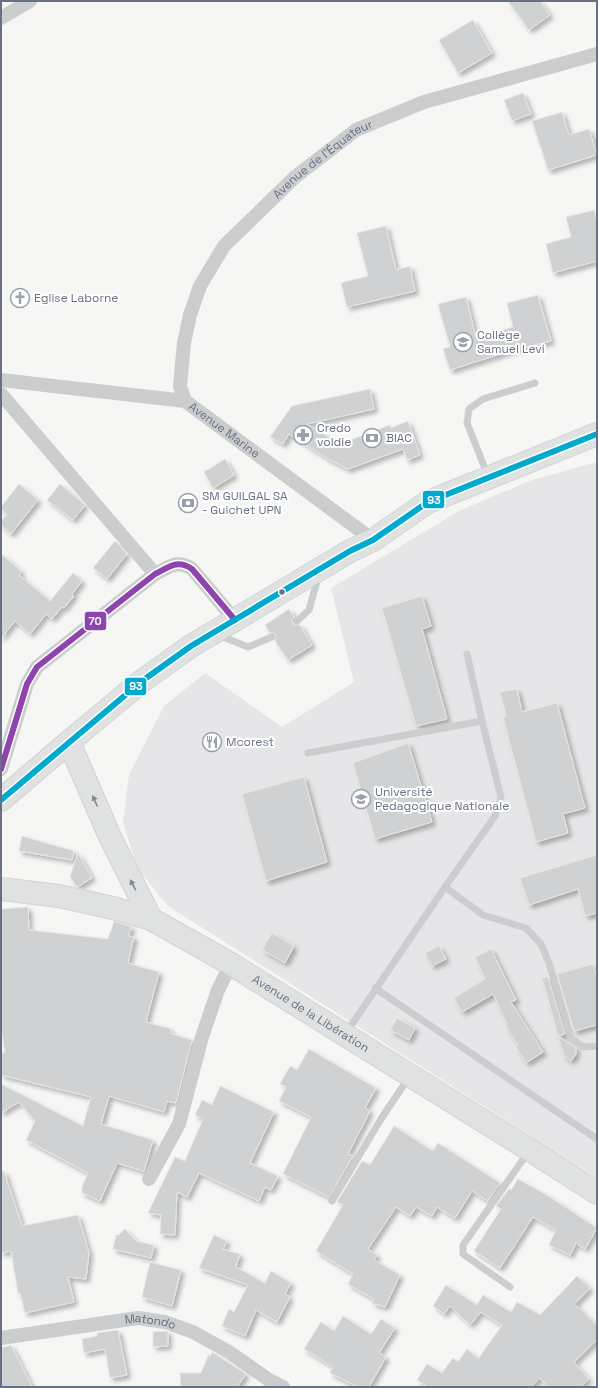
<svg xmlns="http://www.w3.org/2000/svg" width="598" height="1388" font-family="'Space Grotesk',sans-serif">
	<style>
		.built { fill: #e6e6e8 }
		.building { fill: #d0d1d2; stroke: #e6e6e5; filter: url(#shadow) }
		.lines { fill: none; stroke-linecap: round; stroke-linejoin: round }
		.primary-casing { stroke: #d3d4d4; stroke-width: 24 }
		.highway-casing { stroke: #d3d3d4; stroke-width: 24 }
		.lane { stroke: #cccdcf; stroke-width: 7 }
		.street { stroke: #cccdcf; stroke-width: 14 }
		.primary { stroke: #e0e1e1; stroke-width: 22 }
		.highway { stroke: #e0e1e1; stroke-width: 22 }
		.bus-1-casing { stroke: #fff; stroke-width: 9 }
		.bus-2-casing { stroke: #fff; stroke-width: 9 }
		.bus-1 { stroke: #8e44ad; stroke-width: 6 }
		.bus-2 { stroke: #00a9ce; stroke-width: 6 }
		.oneway { fill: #808797 }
		.bus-dot { fill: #687184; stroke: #fff; stroke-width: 1.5 }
		.labels { text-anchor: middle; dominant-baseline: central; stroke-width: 4; stroke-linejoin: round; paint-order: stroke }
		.street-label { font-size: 12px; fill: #687184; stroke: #fff }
		.poi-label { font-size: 12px; fill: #687184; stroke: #fff; text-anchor: start }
		.line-badge { stroke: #fff; stroke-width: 1.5 }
		.badge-label { font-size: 11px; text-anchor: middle; font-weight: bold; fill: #fff }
	</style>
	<defs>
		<filter id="shadow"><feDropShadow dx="3.5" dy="3.5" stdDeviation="2" flood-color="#0004"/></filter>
	</defs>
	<rect width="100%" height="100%" fill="#f6f6f5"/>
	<polygon class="built" points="597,462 597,1178 168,906 137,868 123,822 129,775 164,706 205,673 282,727 354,682 331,588 459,511 532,480"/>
	<g class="building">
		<polygon points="508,1 540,1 550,15 529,30"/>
		<polygon points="473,20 492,53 458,73 439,40"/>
		<polygon points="523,93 531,114 512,121 504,100"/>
		<polygon points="562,112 569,135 589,129 597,155 548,170 532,121"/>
		<polygon points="594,210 597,222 597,261 553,273 546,244 571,237 566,217"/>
		<polygon points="386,226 396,270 410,266 415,291 347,307 341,283 368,276 357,233"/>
		<polygon points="538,295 551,341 519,349 519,348 450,370 443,349 450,347 438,304 466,297 476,338 513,327 507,303"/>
		<polygon points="370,389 374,409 307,424 340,444 390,425 391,428 408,421 420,455 407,460 403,449 348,469 327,458 289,434 283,444 270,437 292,406"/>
		<polygon points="225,459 234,475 213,488 204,472"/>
		<polygon points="19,484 38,500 11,534 1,525 1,521 7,514 1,509 1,507"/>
		<polygon points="60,484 85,505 73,520 47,500"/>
		<polygon points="115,541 127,554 107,579 93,568"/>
		<polygon points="1,554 22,572 19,575 50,601 73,573 82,581 72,594 74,596 64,608 62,607 52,619 46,614 30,634 15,621 1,638"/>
		<polygon points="422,596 431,626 422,629 447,719 416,726 382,608"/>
		<polygon points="289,609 294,617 292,620 293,624 300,625 312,645 288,660 275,641 276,635 273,632 270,633 265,625"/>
		<polygon points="517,689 522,712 557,703 585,808 563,814 568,833 536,842 503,717 506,716 500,692"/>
		<polygon points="408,743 432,822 375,839 353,763"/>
		<polygon points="304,777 327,862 266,881 242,794"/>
		<polygon points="22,836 74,851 72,860 19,851"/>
		<polygon points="78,853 92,878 77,887 70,877"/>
		<polygon points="597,855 597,913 585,916 578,889 529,905 520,878"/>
		<polygon points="28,907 29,930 108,939 114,921 132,927 128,936 134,937 128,963 159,972 146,1022 171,1029 170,1033 192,1040 176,1103 167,1101 164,1112 109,1096 101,1124 153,1140 144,1171 117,1163 100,1201 82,1193 82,1187 88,1173 26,1140 35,1121 19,1102 1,1113 1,1084 83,1126 91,1097 1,1075 1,1053 5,1053 1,1026 1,909"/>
		<polygon points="272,933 294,946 285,963 262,950"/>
		<polygon points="439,946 446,959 432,966 425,953"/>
		<polygon points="491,949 516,1000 511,1002 543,1052 526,1063 516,1047 518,1045 505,1025 507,1024 493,994 462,1012 454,998 485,979 475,957"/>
		<polygon points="593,964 597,978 597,1025 574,1031 557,974"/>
		<polygon points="548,977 565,1034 558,1036 542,978"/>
		<polygon points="397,1018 415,1028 409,1040 390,1030"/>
		<polygon points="558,1036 576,1048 576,1054 571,1061 564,1056"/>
		<polygon points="309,1049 376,1088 365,1108 370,1111 348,1154 353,1156 329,1197 283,1174 311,1117 279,1101 286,1087 280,1084 290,1066 297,1070"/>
		<polygon points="220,1086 274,1112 250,1163 278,1176 271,1190 265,1187 259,1201 199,1173 187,1197 177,1192 175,1235 160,1234 161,1215 148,1213 175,1157 185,1161 203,1119 195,1115 202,1100 212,1105"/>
		<polygon points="394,1126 433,1151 438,1143 500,1183 488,1201 472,1191 455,1218 437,1207 432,1216 416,1207 410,1216 396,1207 368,1249 377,1255 374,1260 400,1275 385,1307 372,1303 374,1299 348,1284 353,1274 316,1251 343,1205 337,1202 362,1161 370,1165"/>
		<polygon points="4,1171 22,1226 78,1215 89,1253 86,1279 68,1277 74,1302 25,1313 20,1293 18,1293 11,1251 1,1253 1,1172"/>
		<polygon points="518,1179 550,1197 597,1228 585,1249 576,1243 570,1255 549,1245 556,1230 533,1217 500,1268 474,1251 501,1209 496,1206 509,1189 511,1190"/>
		<polygon points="125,1229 136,1241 154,1245 151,1258 113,1249 116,1235 119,1235"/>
		<polygon points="214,1235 227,1241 223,1249 240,1254 236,1267 265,1283 271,1271 291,1283 285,1294 290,1297 277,1322 256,1310 245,1336 222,1326 229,1309 234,1312 248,1285 199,1268"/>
		<polygon points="150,1262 181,1270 172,1306 142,1297"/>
		<polygon points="577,1276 590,1288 575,1304 597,1326 597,1340 574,1362 589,1379 580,1387 548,1387 540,1378 531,1387 428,1387 417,1380 427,1364 442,1373 453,1358 458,1362 467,1349 478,1359 502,1325 481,1312 470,1325 450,1306 444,1314 433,1306 446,1285 477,1305 483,1295 511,1312 517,1302 540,1315"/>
		<polygon points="343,1316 371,1334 381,1319 395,1328 379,1353 386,1357 369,1387 358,1387 330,1373 333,1367 304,1349 321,1322 334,1331"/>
		<polygon points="118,1330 127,1375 110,1378 105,1349 84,1353 82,1339 97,1336 97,1333"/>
		<polygon points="165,1331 168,1332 168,1346 153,1347 153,1332"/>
		<polygon points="11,1345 32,1387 1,1387 1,1348"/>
		<polygon points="212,1352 246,1374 237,1387 181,1387 180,1373 201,1373 209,1354 210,1357"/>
	</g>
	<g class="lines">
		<g class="primary-casing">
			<polyline id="primary" points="69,742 142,681 191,646 350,551 373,540 428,502 597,434"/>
		</g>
		<g class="highway-casing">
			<g id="highway">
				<polyline points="1,800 69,742 110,837 151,919"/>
				<path id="s4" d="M1,889l58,7 54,12 38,11 80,45 299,186 67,43"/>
			</g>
		</g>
		<g class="lane">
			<polyline points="488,476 467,423 469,409 483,399 535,383"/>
			<polyline points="297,621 309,610 319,574"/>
			<polyline points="218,635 248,647 272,637"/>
			<polyline points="308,753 482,721"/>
			<polyline points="445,887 483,915 526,928 541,944 549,963 571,1038 583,1047 597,1046"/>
			<polyline points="375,988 597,1139"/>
			<polyline points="346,1033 445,887 495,816 501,797 482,721 467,654"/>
			<polyline points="332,1201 381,1119 409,1077"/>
			<polyline points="510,1287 463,1254 463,1245 529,1151"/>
		</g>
		<g class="street">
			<polyline points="1,18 30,1"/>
			<path id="s1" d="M1,380l184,21 188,139"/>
			<polyline points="1,394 155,574"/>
			<path id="s2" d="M185,401l-5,-15 4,-43 6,-28 10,-29 24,-40 71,-69 61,-47 68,-28 173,-48"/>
			<path d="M1,769l26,-85 10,-17 118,-93c14,-7 22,-15 37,-5l43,51"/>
			<polyline points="149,1179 179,1124 202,1037 218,990 231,964"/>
			<path id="s3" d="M1,1338l137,-20 27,4 28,10 36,20 40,28 14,7"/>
		</g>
		<use href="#primary" class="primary"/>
		<use href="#highway" class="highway"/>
		<g class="bus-1-casing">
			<path id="bus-1" d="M1,769l26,-85 10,-17 118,-93c14,-7 22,-15 37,-5l43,51"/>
		</g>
		<g class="bus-2-casing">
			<polyline id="bus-2" points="1,800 142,681 191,646 350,551 373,540 428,502 597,434"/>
		</g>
		<use href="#bus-1" class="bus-1"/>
		<use href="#bus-2" class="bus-2"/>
	</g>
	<defs><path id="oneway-solid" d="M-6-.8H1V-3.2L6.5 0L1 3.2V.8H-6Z"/></defs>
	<g class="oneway">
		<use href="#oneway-solid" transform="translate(95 801) rotate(-113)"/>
		<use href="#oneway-solid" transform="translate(133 885) rotate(-118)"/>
	</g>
	<defs>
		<g id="church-ring" transform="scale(1)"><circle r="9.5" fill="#fff" stroke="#9aa0ac" stroke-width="1.5"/><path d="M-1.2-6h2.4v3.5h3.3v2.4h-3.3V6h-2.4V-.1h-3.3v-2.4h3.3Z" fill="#9aa0ac"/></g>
		<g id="school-ring" transform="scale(1)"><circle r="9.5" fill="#fff" stroke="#9aa0ac" stroke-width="1.5"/><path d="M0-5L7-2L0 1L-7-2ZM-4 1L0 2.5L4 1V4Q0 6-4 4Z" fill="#9aa0ac"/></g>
		<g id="pharmacy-ring" transform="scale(1)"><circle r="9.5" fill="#fff" stroke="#9aa0ac" stroke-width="1.5"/><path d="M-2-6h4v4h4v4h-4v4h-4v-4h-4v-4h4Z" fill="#9aa0ac"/></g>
		<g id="bank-ring" transform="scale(1)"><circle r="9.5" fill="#fff" stroke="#9aa0ac" stroke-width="1.5"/><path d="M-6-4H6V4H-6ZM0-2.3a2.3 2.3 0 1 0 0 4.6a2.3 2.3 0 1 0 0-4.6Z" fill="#9aa0ac"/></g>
		<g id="restaurant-ring" transform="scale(1)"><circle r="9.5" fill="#fff" stroke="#9aa0ac" stroke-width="1.5"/><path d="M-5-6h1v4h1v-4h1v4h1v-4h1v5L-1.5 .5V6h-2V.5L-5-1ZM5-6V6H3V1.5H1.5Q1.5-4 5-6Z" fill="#9aa0ac"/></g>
		<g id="university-ring" transform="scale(1)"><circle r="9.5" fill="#fff" stroke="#9aa0ac" stroke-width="1.5"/><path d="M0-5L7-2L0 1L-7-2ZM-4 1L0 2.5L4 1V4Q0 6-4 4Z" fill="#9aa0ac"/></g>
	</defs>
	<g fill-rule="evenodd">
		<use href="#church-ring" x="20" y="298"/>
		<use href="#school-ring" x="463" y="342"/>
		<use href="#pharmacy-ring" x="303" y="435"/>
		<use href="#bank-ring" x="372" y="438"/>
		<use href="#bank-ring" x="188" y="503"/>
		<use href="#restaurant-ring" x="212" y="742"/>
		<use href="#university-ring" x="361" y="799"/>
	</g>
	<circle class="bus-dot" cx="282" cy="592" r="3.5"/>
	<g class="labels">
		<g class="street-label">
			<text stroke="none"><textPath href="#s2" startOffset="297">Avenue de l'Équateur</textPath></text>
			<text stroke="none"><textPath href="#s1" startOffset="234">Avenue Marine</textPath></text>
			<text stroke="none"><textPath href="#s4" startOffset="339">Avenue de la Libération</textPath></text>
			<text stroke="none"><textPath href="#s3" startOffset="151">Matondo</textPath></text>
		</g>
		<g class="poi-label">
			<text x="34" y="298">Eglise Laborne</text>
			<text x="477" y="335">Collège<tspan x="477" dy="14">Samuel Levi</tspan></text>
			<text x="317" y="428">Credo<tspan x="317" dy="14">voldie</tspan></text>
			<text x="386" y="438">BIAC</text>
			<text x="202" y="496">SM GUILGAL SA<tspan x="202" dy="14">- Guichet UPN</tspan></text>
			<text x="226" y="742">Mcorest</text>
			<text x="375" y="792">Université<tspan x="375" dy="14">Pedagogique Nationale</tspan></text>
		</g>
	</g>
	<g class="line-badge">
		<rect x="422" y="490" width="23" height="19" rx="4" fill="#00a9ce"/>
		<rect x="84" y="611" width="23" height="20" rx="4" fill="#8e44ad"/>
		<rect x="124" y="677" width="23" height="19" rx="4" fill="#00a9ce"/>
	</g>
	<g class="badge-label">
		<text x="434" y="504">93</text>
		<text x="95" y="625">70</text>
		<text x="136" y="690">93</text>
	</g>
	<rect width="598" height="1388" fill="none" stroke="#687184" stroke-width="4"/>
</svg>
